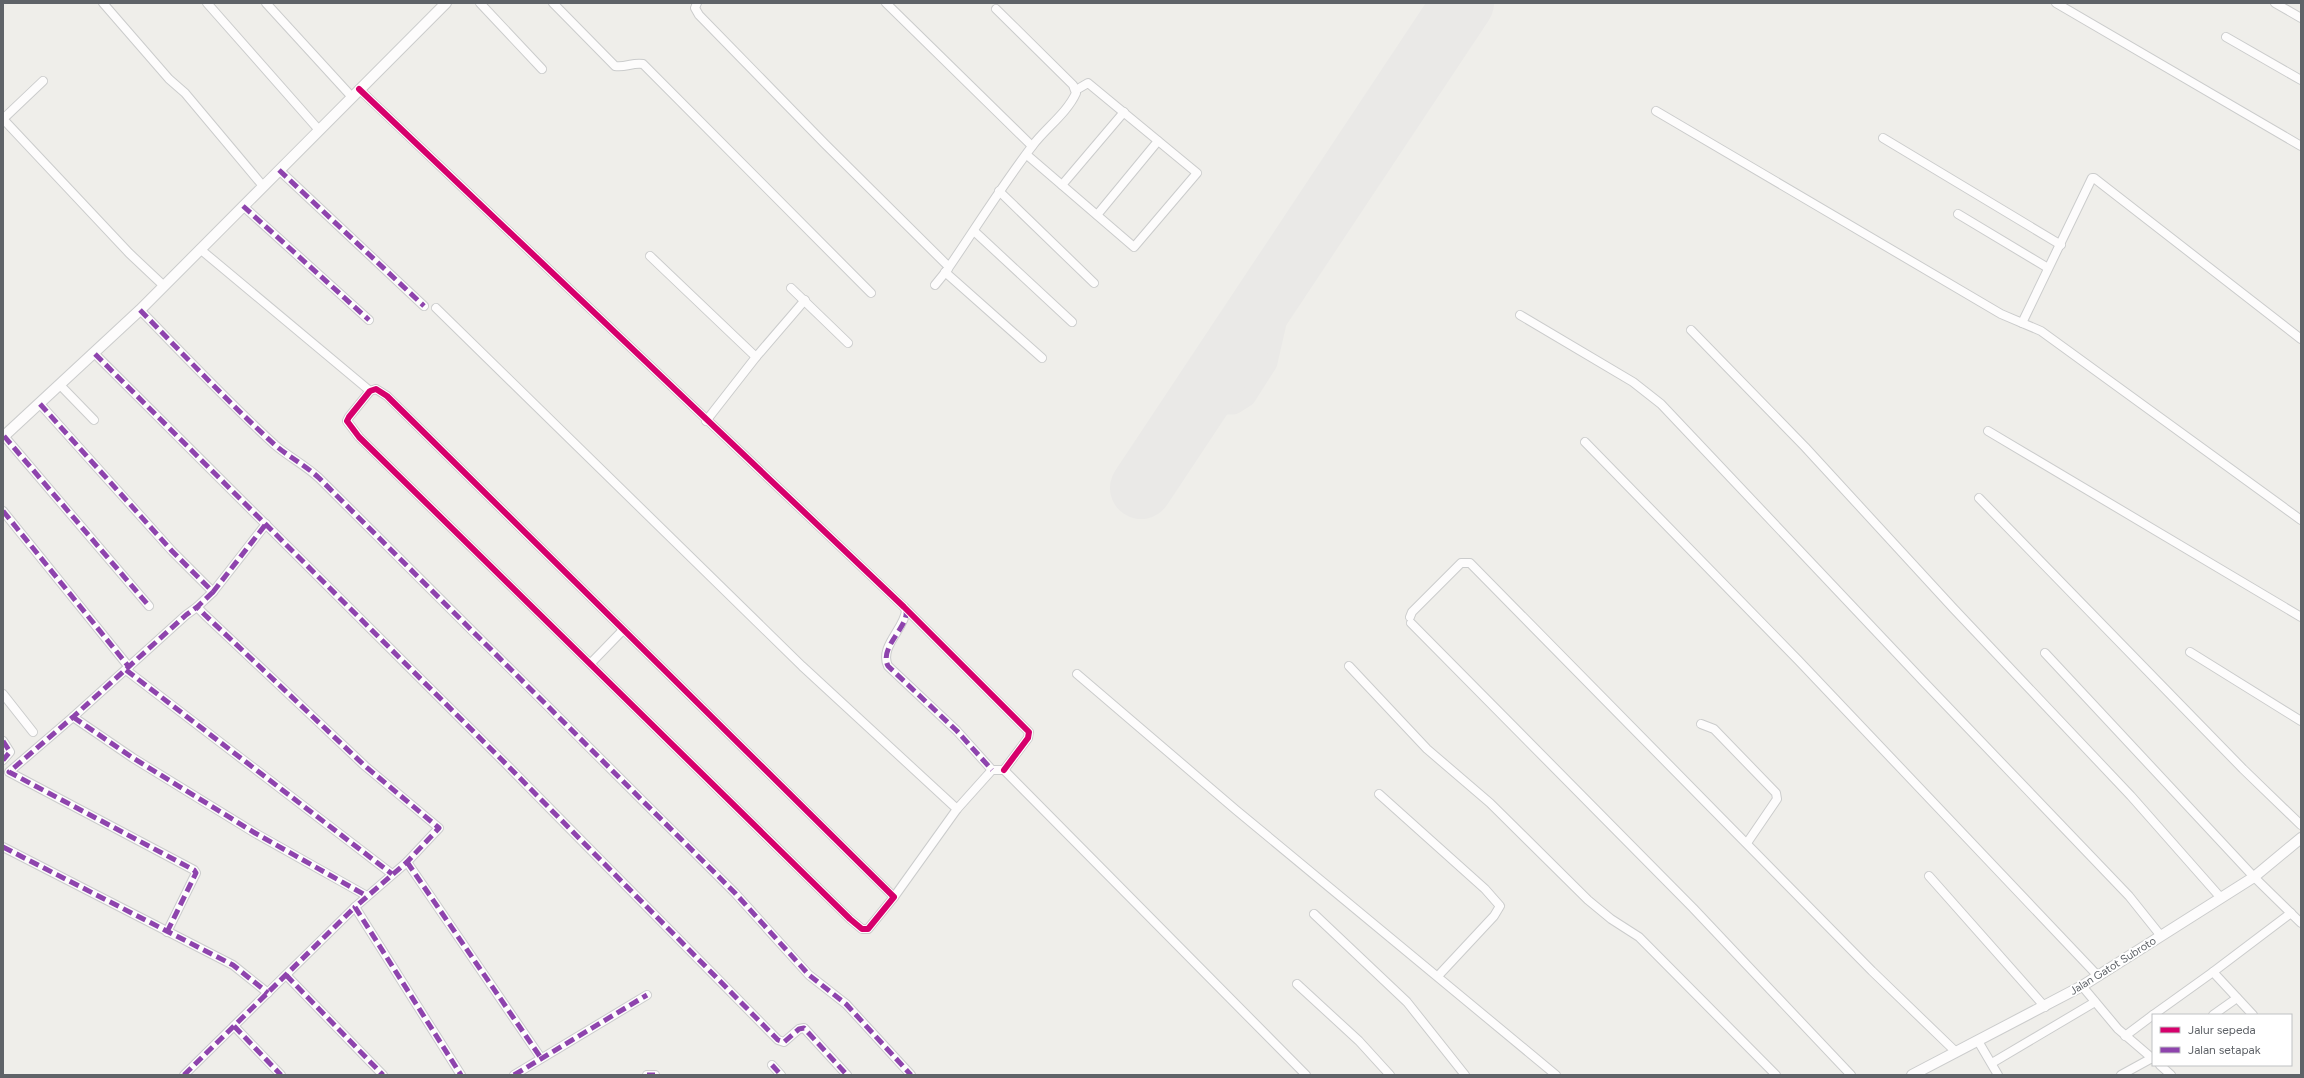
<svg xmlns="http://www.w3.org/2000/svg" width="2304" height="1078" font-family="Figtree,sans-serif">
	<style>
		.lines { fill: none; stroke-linecap: round; stroke-linejoin: round }
		.taxiway { stroke: #eae9e7; stroke-width: 25 }
		.runway { stroke: #eae9e7; stroke-width: 62 }
		.minor-casing { stroke: #cbcccc; stroke-width: 10 }
		.tertiary-casing { stroke: #cbcccc; stroke-width: 12 }
		.minor { stroke: #fdfcfc; stroke-width: 8 }
		.tertiary { stroke: #fdfcfc; stroke-width: 10 }
		.quiet { stroke: #8e44ad; stroke-width: 5; stroke-dasharray: 10 5; stroke-linecap: butt }
		.cycleway-casing { stroke: #fff; stroke-width: 8 }
		.cycleway { stroke: #d6006c; stroke-width: 6 }
		.labels { text-anchor: middle; dominant-baseline: central; stroke-width: 3.5; stroke-linejoin: round; paint-order: stroke }
		.street-label { font-size: 11px; fill: #5f6368; stroke: #fff }
	</style>
	<rect width="100%" height="100%" fill="#efeeea"/>
	<g class="lines">
		<polyline class="taxiway" points="1206,391 1226,402 1233,402 1244,395 1265,362 1279,301 1294,258"/>
		<polyline class="runway" points="1141,488 1463,3"/>
		<g class="minor-casing">
			<g id="minor">
				<polyline points="103,3 169,79 185,93 263,186"/>
				<polyline points="207,3 319,130"/>
				<polyline points="266,3 352,97"/>
				<polyline points="480,3 542,69"/>
				<path d="M553,3l62,63c10,2 18,-4 28,-2l228,229"/>
				<path d="M697,3l-2,5 4,7 126,129 124,123c28,-41 54,-83 84,-122 13,-17 34,-32 43,-52l-3,-8 -77,-76"/>
				<polyline points="886,3 1032,146"/>
				<polyline points="2056,3 2301,146"/>
				<polyline points="2275,3 2301,18"/>
				<polyline points="2226,37 2301,80"/>
				<polyline points="359,89 904,607 1029,732 1028,738 1004,770"/>
				<polyline points="1656,111 2001,314 2041,331 2301,520"/>
				<polyline points="3,119 129,253 164,286"/>
				<polyline points="3,119 43,81"/>
				<polyline points="1883,138 2061,245"/>
				<polyline points="1027,155 1134,247 1197,173 1088,83 1076,90"/>
				<polyline points="279,170 424,306"/>
				<polyline points="1062,185 1124,112"/>
				<polyline points="999,191 1094,283"/>
				<polyline points="243,206 369,320"/>
				<polyline points="1958,214 2048,268"/>
				<polyline points="1097,215 1158,141"/>
				<polyline points="974,231 1072,322"/>
				<polyline points="200,249 370,391"/>
				<polyline points="650,256 756,357 706,421"/>
				<polyline points="945,272 1042,358"/>
				<polyline points="935,285 948,269"/>
				<polyline points="791,288 848,343"/>
				<polyline points="436,308 802,666 957,809"/>
				<path d="M140,310c45,46 88,92 135,135 14,12 30,20 44,33l416,415 74,82 37,29 65,71"/>
				<polyline points="1520,315 1633,382 1661,404 1923,681 2129,896 2161,936"/>
				<polyline points="2022,323 2092,178 2094,178 2301,339"/>
				<polyline points="1691,330 1805,447 1954,609 2131,796 2221,898"/>
				<polyline points="95,354 506,764 778,1040 784,1042 799,1029 804,1028 847,1075"/>
				<polyline points="756,357 805,300"/>
				<polyline points="60,385 94,420"/>
				<polygon points="376,389 387,396 894,897 868,929 862,929 850,919 359,437 347,421 349,417 370,391"/>
				<polyline points="40,404 172,551 213,592 266,524"/>
				<polyline points="1988,431 2301,617"/>
				<polyline points="4,436 149,606"/>
				<polyline points="1585,442 1798,660 2098,976"/>
				<polyline points="1979,498 2243,769 2301,825"/>
				<polyline points="3,511 129,667"/>
				<polyline points="213,592 197,607 205,615 365,766 439,828 407,862 355,907 461,1075"/>
				<path d="M904,607l2,4c-2,18 -27,36 -18,55l69,65 35,39h12l302,305"/>
				<polyline points="1410,617 1412,612 1461,563 1470,563 1872,971 1956,1052"/>
				<polyline points="1411,623 1693,908 1851,1075"/>
				<polyline points="2190,652 2301,721"/>
				<polyline points="2045,653 2254,877 2301,923"/>
				<polyline points="591,663 623,630"/>
				<polyline points="1349,666 1427,749 1490,803 1588,900 1611,919 1639,937 1776,1075"/>
				<polyline points="126,670 392,874"/>
				<polyline points="1077,674 1236,810 1556,1075"/>
				<polyline points="3,694 33,732"/>
				<polyline points="73,717 133,758 255,833 367,896"/>
				<polyline points="1701,724 1714,729 1776,793 1777,799 1747,843"/>
				<polyline points="3,741 10,752 3,760"/>
				<polyline points="1379,794 1485,889 1500,906 1494,916 1438,976"/>
				<polyline points="3,847 233,965 268,993"/>
				<polyline points="407,862 541,1058"/>
				<polyline points="1929,876 2045,1007"/>
				<polyline points="894,897 957,809 992,770"/>
				<polyline points="1314,914 1407,1002 1465,1075"/>
				<polyline points="167,932 196,873 194,870 9,772 73,717 186,615 197,607"/>
				<polyline points="286,975 383,1075"/>
				<polyline points="1297,984 1359,1041 1390,1075"/>
				<polyline points="2082,986 2118,1029 2153,1059"/>
				<polyline points="2153,1015 2213,972"/>
				<polyline points="2213,1015 2237,998"/>
				<polyline points="2253,1015 2213,972 2291,913"/>
				<polyline points="234,1026 281,1075"/>
				<polyline points="2125,1036 2153,1015"/>
				<polyline points="1978,1041 1998,1075"/>
				<polyline points="1992,1063 2095,1002"/>
				<polyline points="772,1065 781,1075"/>
				<polyline points="2160,1065 2171,1075"/>
				<polyline points="184,1075 355,907"/>
				<polyline points="514,1075 647,995"/>
				<polyline points="647,1075 655,1075"/>
				<polyline points="2121,1075 2152,1058"/>
			</g>
		</g>
		<g class="tertiary-casing">
			<g id="tertiary">
				<polyline points="3,437 140,310 446,3"/>
				<polyline points="1912,1075 2082,986 2254,877 2301,838"/>
			</g>
		</g>
		<use href="#minor" class="minor"/>
		<use href="#tertiary" class="tertiary"/>
		<g class="quiet">
			<polyline points="279,170 424,306"/>
			<polyline points="243,206 369,320"/>
			<path d="M140,310c45,46 88,92 135,135 14,12 30,20 44,33l416,415 74,82 37,29 65,71"/>
			<polyline points="95,354 506,764 778,1040 784,1042 799,1029 804,1028 847,1075"/>
			<polyline points="40,404 172,551 213,592 266,524"/>
			<polyline points="4,436 149,606"/>
			<polyline points="3,511 129,667"/>
			<polyline points="213,592 197,607 205,615 365,766 439,828 407,862 355,907 461,1075"/>
			<path d="M905,608c8,16 -27,38 -17,58l69,65 35,39"/>
			<polyline points="126,670 392,874"/>
			<polyline points="73,717 133,758 255,833 367,896"/>
			<polyline points="3,741 10,752 3,760"/>
			<polyline points="3,847 233,965 268,993"/>
			<polyline points="407,862 541,1058"/>
			<polyline points="167,932 196,873 194,870 9,772 73,717 186,615 197,607"/>
			<polyline points="286,975 383,1075"/>
			<polyline points="234,1026 281,1075"/>
			<polyline points="772,1065 781,1075"/>
			<polyline points="184,1075 355,907"/>
			<polyline points="514,1075 647,995"/>
			<polyline points="647,1075 655,1075"/>
		</g>
		<g class="cycleway-casing">
			<g id="cycleway">
				<polyline points="359,89 904,607 1029,732 1028,738 1004,770"/>
				<polygon points="376,389 387,396 894,897 868,929 862,929 850,919 359,437 347,421 349,417 370,391"/>
			</g>
		</g>
		<use href="#cycleway" class="cycleway"/>
	</g>
	<g class="labels">
		<g class="street-label">
			<text transform="translate(2113 966) rotate(-32)">Jalan Gatot Subroto</text>
		</g>
	</g>
	<rect width="2304" height="1078" fill="none" stroke="#5f6368" stroke-width="8"/>
	<rect x="2152" y="1014" width="140" height="52" fill="#ffffff" stroke="#bfc1c3"/>
	<rect x="2160" y="1027" width="20" height="6" fill="#d6006c" stroke="#bfc1c3"/>
	<text x="2188" y="1034" font-size="12" fill="#5f6368">Jalur sepeda</text>
	<rect x="2160" y="1047" width="20" height="6" fill="#8e44ad" stroke="#bfc1c3"/>
	<text x="2188" y="1054" font-size="12" fill="#5f6368">Jalan setapak</text>
</svg>
